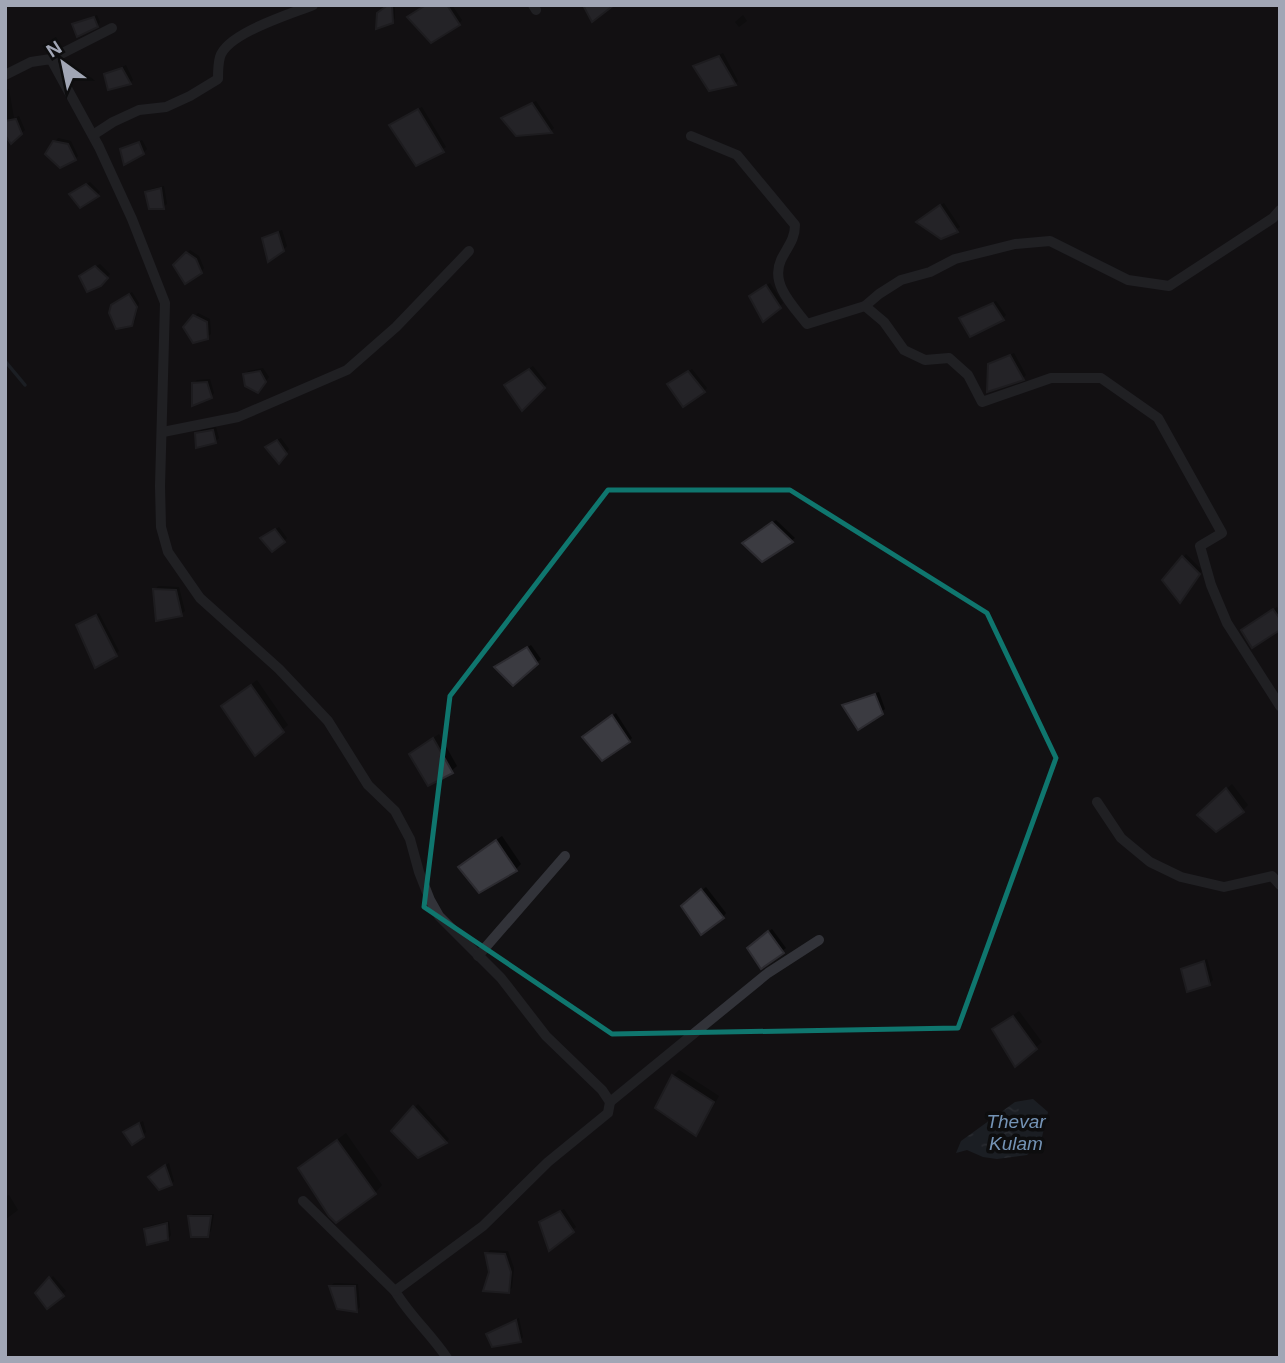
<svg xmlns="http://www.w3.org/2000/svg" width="1285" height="1363" font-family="Helvetica,sans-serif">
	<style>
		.water { fill: url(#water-ripples) }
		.shadow { fill: #0007 }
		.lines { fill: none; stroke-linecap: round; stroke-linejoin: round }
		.stream { stroke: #272f38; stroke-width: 3.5 }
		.building { fill: #3b3b41; stroke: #2c2b30; stroke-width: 2 }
		.minor { stroke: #323339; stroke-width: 10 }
		.marked { fill: none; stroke: #0f766e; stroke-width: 5; stroke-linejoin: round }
		.labels { text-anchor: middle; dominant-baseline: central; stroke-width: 7; stroke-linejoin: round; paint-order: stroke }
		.water-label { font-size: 19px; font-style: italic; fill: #7493b5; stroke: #0d0d0e }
	</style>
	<defs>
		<pattern id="water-ripples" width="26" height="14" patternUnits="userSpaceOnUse" patternTransform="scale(1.75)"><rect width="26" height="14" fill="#272f38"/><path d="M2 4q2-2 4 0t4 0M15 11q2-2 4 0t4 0" fill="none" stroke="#434a53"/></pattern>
	</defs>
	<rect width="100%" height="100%" fill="#121113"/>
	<polygon class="water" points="1033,1099 1048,1112 1041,1141 1027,1155 997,1159 983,1157 967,1150 956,1153 961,1141 1015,1102"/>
	<g class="shadow">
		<polygon points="391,5 395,5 395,18 392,22"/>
		<polygon points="427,5 452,5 462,20 459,24"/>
		<polygon points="97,15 100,22 97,26 74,25"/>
		<polygon points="743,15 747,21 739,27 735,22"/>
		<polygon points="723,53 738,81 735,84 695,66"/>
		<polygon points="126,65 133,80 130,83 106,74"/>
		<polygon points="9,89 14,118 19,116 25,130 11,141 5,132 5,90"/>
		<polygon points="536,101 554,128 551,131 517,134 503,118"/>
		<polygon points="422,107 446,147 417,163 394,122"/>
		<polygon points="58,138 71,141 78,156 75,159 55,142"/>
		<polygon points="142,140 147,149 143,153 122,150"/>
		<polygon points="90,182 100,192 97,195 75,191"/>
		<polygon points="164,186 167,204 163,207 147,192 151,189"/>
		<polygon points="944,203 960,227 941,237 921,218"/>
		<polygon points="282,230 287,246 283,250 264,238"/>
		<polygon points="190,250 199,256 204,268 201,272 176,265"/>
		<polygon points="100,264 110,274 100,284 85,273"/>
		<polygon points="770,283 783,303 780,306 754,293"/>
		<polygon points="132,292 139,303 135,321 132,325 117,302"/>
		<polygon points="996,301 1006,315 1003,318 961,318"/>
		<polygon points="198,313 210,319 211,334 207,337 185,327"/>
		<polygon points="1014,353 1026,375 1023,378 989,390 989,365"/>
		<polygon points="533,366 547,384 523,408 510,382"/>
		<polygon points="263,368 269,377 261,388 245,375 248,371"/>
		<polygon points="692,369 707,388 704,391 673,381"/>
		<polygon points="210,379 214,393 211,396 194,383 197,380"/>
		<polygon points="216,427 219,438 215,442 197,434 201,430"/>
		<polygon points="281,438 289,449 282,459 270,444"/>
		<polygon points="776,520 795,538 762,560 747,540"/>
		<polygon points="279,527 287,538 284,541 263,538"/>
		<polygon points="1186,554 1202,570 1183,598 1164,580"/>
		<polygon points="158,586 179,587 185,611 181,614 155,590"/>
		<polygon points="1277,607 1280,611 1280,628 1247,629"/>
		<polygon points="99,613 119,651 116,654 81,622"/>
		<polygon points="531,645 541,659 513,683 500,664"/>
		<polygon points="257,680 288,725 282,730 223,706"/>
		<polygon points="879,692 885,709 881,712 844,705 847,702"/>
		<polygon points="616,713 632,738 629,741 588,734"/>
		<polygon points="439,734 457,766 451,771 417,749"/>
		<polygon points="1232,784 1248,805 1243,810 1199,815"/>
		<polygon points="502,836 521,864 515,870 465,862"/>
		<polygon points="706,887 726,913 723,917 687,903"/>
		<polygon points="772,929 786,948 762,966 752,944"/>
		<polygon points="1207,959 1213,980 1209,984 1183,970"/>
		<polygon points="1019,1011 1042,1042 1016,1064 994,1029"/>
		<polygon points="679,1070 719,1096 701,1128 696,1133 673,1076"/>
		<polygon points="418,1104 449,1139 446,1142 393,1131"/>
		<polygon points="143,1121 146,1132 143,1135 129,1129"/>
		<polygon points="346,1133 382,1185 375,1193 300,1168"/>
		<polygon points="169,1163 174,1181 171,1184 153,1174"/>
		<polygon points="9,1195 18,1210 6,1219 5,1197"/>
		<polygon points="564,1209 576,1227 550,1248 544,1219"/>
		<polygon points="193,1214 214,1214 211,1231 207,1235 190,1217"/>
		<polygon points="169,1221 171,1235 168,1239 146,1230 149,1226"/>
		<polygon points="490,1250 508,1251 514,1268 512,1288 508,1291 491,1272 487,1254"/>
		<polygon points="53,1276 66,1291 47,1306 37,1293"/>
		<polygon points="334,1283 358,1284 360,1307 357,1310 331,1286"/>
		<polygon points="519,1318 523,1337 520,1340 488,1334"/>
	</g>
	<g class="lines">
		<polyline class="stream" points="5,361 25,385"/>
	</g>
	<g class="building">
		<polygon points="388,5 392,5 393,23 376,29 377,13"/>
		<polygon points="426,5 447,5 460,25 431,43 407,17"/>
		<polygon points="583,5 614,5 592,22"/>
		<polygon points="94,17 98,27 77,37 72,24"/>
		<polygon points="719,56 736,85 709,91 693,66"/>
		<polygon points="122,68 131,84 108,90 104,74"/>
		<polygon points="532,103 552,133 516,136 501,118"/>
		<polygon points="418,109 444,152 416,166 389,125"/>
		<polygon points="16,119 22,134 11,144 5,135 5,121"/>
		<polygon points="53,141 68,144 76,160 60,168 45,154"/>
		<polygon points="139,142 144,154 124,165 120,149"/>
		<polygon points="86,184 99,196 80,208 69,194"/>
		<polygon points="161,188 164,209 149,209 145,192"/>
		<polygon points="940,205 958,232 941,239 916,222"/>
		<polygon points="278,232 284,251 268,262 262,238"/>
		<polygon points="186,252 196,259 202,273 185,284 173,265"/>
		<polygon points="95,266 108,278 101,286 87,292 79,276"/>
		<polygon points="766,285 781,308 763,322 749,296"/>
		<polygon points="129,294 137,307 132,326 116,329 109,313 111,305"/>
		<polygon points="993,303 1004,320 970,337 959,318"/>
		<polygon points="193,315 207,322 208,339 193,343 183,327"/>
		<polygon points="1010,355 1024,380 987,392 988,364"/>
		<polygon points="529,369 545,388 522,411 504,385"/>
		<polygon points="260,371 266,382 258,393 245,386 243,374"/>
		<polygon points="688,371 705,392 683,407 667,384"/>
		<polygon points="207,382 212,398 192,406 192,383"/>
		<polygon points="213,430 216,443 196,448 195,433"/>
		<polygon points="277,440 287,454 279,464 265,447"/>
		<polygon points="772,522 793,542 762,562 742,543"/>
		<polygon points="275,529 285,542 272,552 260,538"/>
		<polygon points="1182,556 1200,574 1180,603 1162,580"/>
		<polygon points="153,589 176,590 182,616 156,621"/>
		<polygon points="1273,609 1280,619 1280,630 1252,648 1241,630"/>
		<polygon points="96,615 117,656 95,668 76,625"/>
		<polygon points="527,647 538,664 513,686 494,667"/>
		<polygon points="251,685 284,732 255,756 221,706"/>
		<polygon points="875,694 883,714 858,730 842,705"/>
		<polygon points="612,715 630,742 602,761 582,737"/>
		<polygon points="433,738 453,773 428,786 409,754"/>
		<polygon points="1226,788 1244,812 1216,832 1197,815"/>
		<polygon points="496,840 517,871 479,893 458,867"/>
		<polygon points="701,889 724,918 701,935 681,906"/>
		<polygon points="768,931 784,953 761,969 747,948"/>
		<polygon points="1204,961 1210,985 1187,992 1181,969"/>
		<polygon points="1013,1016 1037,1049 1015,1067 992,1029"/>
		<polygon points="672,1075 714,1102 696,1136 655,1108"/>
		<polygon points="413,1106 447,1143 418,1158 391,1131"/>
		<polygon points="139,1123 144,1137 132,1145 123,1132"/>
		<polygon points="337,1140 376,1194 336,1223 329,1216 298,1168"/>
		<polygon points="165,1165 172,1185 159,1190 148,1177"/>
		<polygon points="560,1211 574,1232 549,1251 539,1222"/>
		<polygon points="188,1216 211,1216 208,1237 191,1237"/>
		<polygon points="167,1223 168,1240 147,1245 144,1229"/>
		<polygon points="485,1253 505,1254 511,1272 509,1293 483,1291 489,1272"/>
		<polygon points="49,1277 64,1296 47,1309 35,1293"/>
		<polygon points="329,1286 355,1286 357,1312 337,1309"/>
		<polygon points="516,1320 521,1342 492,1347 486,1334"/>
	</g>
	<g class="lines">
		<g class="minor">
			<polyline points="533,5 536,10"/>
			<polyline points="51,59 112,28"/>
			<path d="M5,75l26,-13 20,-3 48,88 33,72 33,84 -5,183 1,41 7,25 32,46 79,71 49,52 40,64 27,26 15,28 9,33 11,28 9,16 62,62 45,58 56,54 8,12 -2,11 -60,49 -65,64 -88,65c15,25 36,43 52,67"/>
			<path d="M93,135l20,-13 26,-12 27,-3 24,-11 28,-17c0,-7 0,-15 2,-22 7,-24 71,-43 93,-52"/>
			<path d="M691,136l46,19 58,70c0,15 -8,22 -14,35 -11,24 12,46 26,64l58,-18 14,-12 22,-14 29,-8 25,-13 60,-15 35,-3 78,39 41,6 104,-68 7,-8"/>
			<polyline points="865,306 884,322 904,350 925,360 949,358 968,375 982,402 1051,378 1101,378 1158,418 1222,533 1200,546 1211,585 1227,623 1280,706"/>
			<polyline points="163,432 238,417 347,370 396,327 469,251"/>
			<polyline points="1097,802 1121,838 1150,862 1181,877 1224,887 1272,876 1280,885"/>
			<polyline points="478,956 565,856"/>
			<polyline points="610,1102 768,973 819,940"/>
			<polyline points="303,1201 395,1291"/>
		</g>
	</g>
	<path d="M0 0H1285V1363H0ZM608,490h182l197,123 69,145 -98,270 -346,6 -188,-127 26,-211z" fill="#121113" fill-opacity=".55" fill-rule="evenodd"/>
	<path class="marked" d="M608,490h182l197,123 69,145 -98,270 -346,6 -188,-127 26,-211z"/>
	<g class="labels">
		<g class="water-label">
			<text x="1016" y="1121">Thevar<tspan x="1016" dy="22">Kulam</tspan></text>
		</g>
	</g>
	<rect width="1285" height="1363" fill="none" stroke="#a1a6b5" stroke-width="14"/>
	<g transform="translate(63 63) rotate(327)" stroke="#0d0d0e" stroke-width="5" paint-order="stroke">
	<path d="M0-5L12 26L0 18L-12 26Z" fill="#a1a6b5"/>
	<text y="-10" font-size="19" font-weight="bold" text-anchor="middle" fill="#a1a6b5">N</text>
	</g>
</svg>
